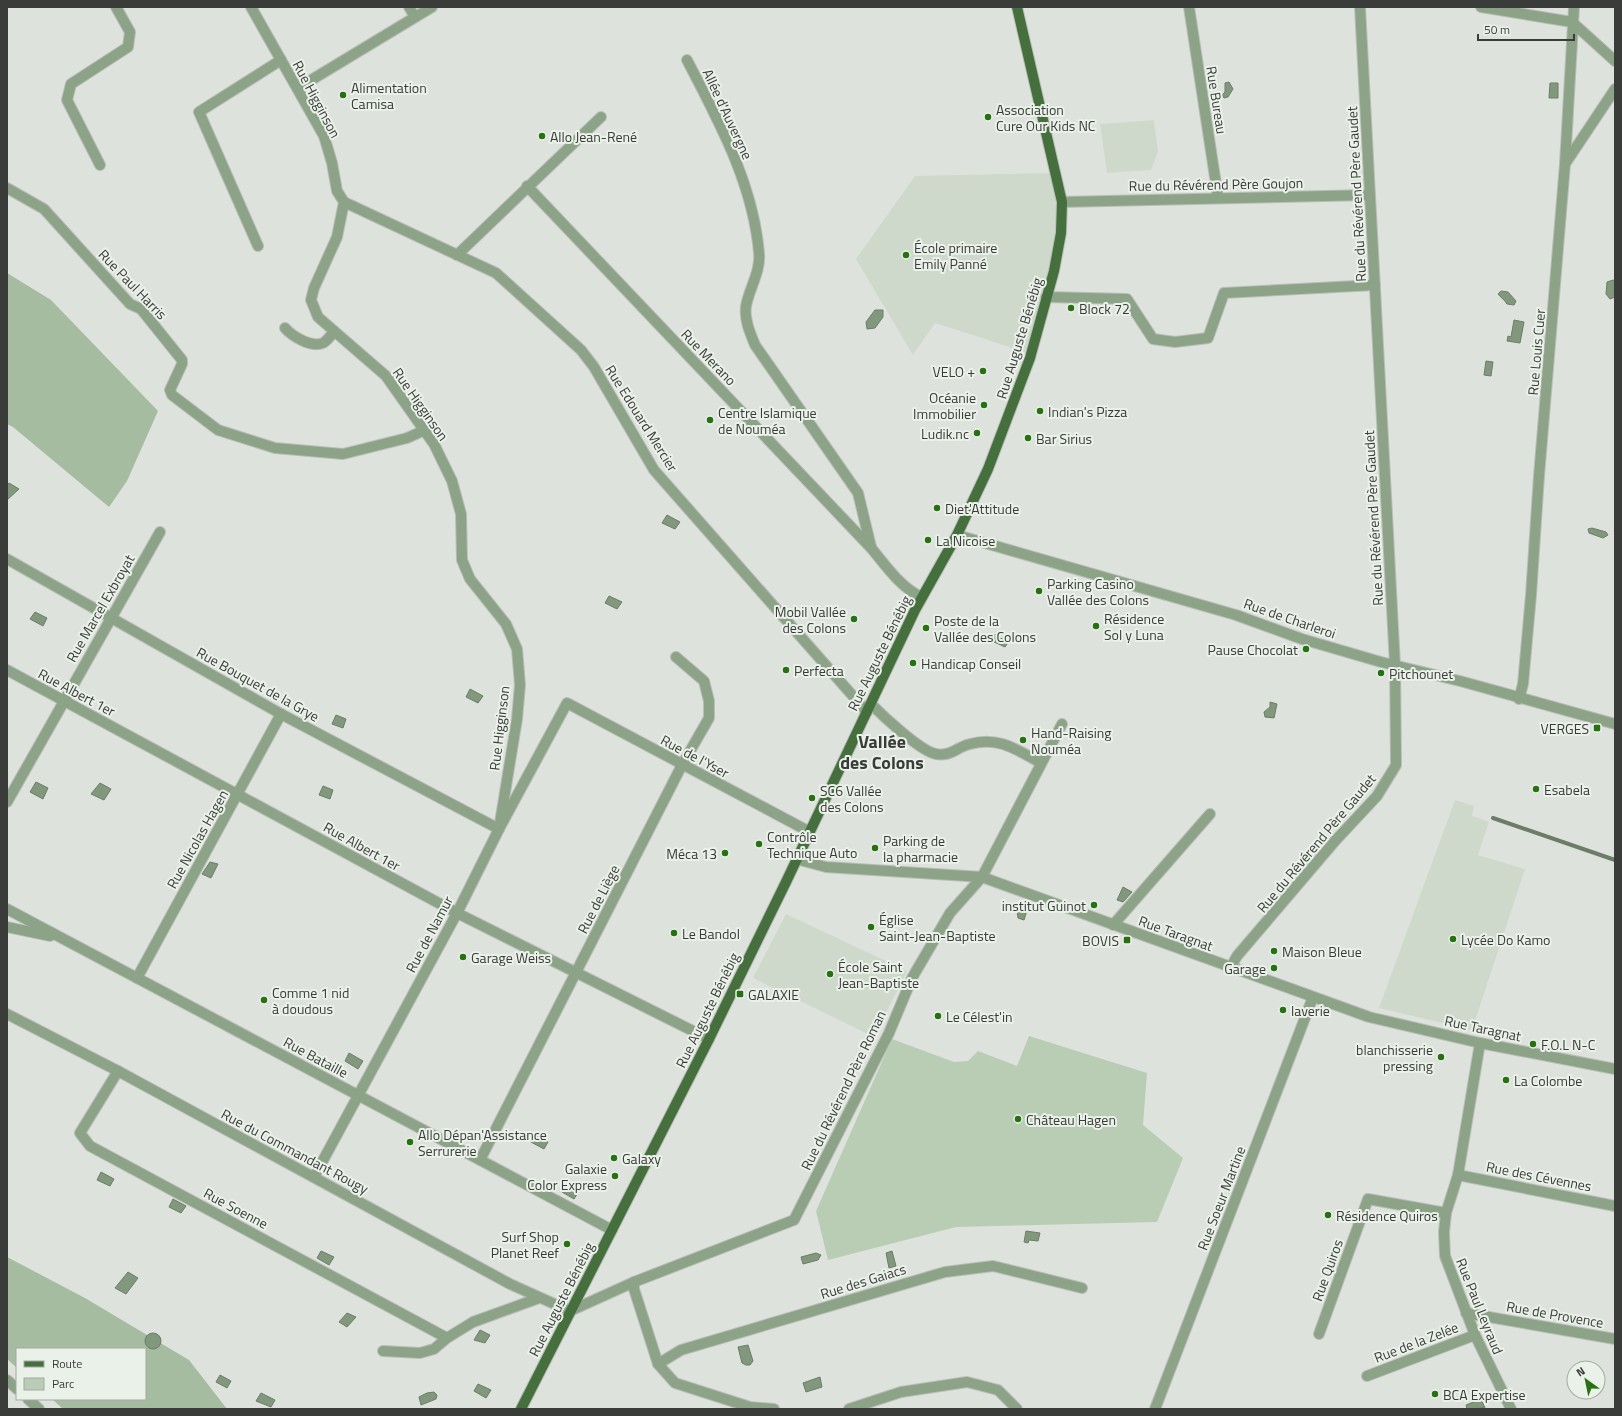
<svg xmlns="http://www.w3.org/2000/svg" width="1622" height="1416" font-family="'Titillium Web',sans-serif">
	<style>
		.built { fill: #ced9cc }
		.green { fill: #b9cdb5 }
		.forest { fill: #a5bca0 }
		.water { fill: #82987d; stroke: #6c7c69 }
		.lines { fill: none; stroke-linecap: round; stroke-linejoin: round }
		.stream { stroke: #6c7c69; stroke-width: 4 }
		.minor-casing { stroke: #b9beb8; stroke-width: 12 }
		.major-casing { stroke: #b9beb8; stroke-width: 12 }
		.minor { stroke: #8ca387; stroke-width: 10 }
		.major { stroke: #456f3c; stroke-width: 10 }
		.poi-dot { fill: #287112; stroke: #eaf1e9; stroke-width: 1.5 }
		.labels { text-anchor: middle; dominant-baseline: central; stroke-width: 4; stroke-linejoin: round; paint-order: stroke }
		.poi-label { font-size: 14px; fill: #3a3c39; stroke: #eaf1e9; text-anchor: start }
		.street-label { font-size: 14px; fill: #3a3c39; stroke: #eaf1e9 }
		.district-label { font-size: 18px; font-weight: bold; fill: #3a3c39; stroke: #eaf1e9 }
	</style>
	<rect width="100%" height="100%" fill="#dde3dc"/>
	<g class="built">
		<polygon points="1154,120 1158,152 1151,170 1107,173 1100,124"/>
		<polygon points="1055,173 1061,233 1031,354 935,323 913,355 856,259 915,176"/>
		<polygon points="1455,800 1474,806 1472,816 1489,822 1478,855 1525,869 1472,1030 1379,1008"/>
		<polygon points="786,914 907,971 874,1037 753,978"/>
	</g>
	<polygon class="green" points="1029,1036 1147,1073 1143,1125 1183,1158 1157,1222 956,1227 828,1260 816,1211 892,1039 954,1062 968,1061 978,1051 1017,1066"/>
	<g class="forest">
		<polygon points="7,273 51,300 158,411 127,481 109,507 13,427 7,424"/>
		<polygon points="7,1257 85,1298 189,1360 227,1409 63,1409 52,1399 145,1399 145,1349 17,1349 17,1368 7,1359"/>
	</g>
	<g class="water">
		<polygon points="1229,82 1233,89 1228,97 1224,98 1222,95 1225,92 1225,83"/>
		<polygon points="1550,83 1558,83 1558,98 1549,98"/>
		<polygon points="1613,280 1615,281 1615,297 1610,299 1606,294 1607,282"/>
		<path d="M1501,291l7,1 8,9 -2,4 -7,-1c-3,-5 -6,-6 -9,-10z"/>
		<polygon points="875,310 883,310 883,317 875,328 867,329 866,322"/>
		<polygon points="1514,320 1524,322 1520,343 1507,341 1508,336 1511,337"/>
		<polygon points="1486,361 1493,362 1491,376 1484,375"/>
		<polygon points="9,483 19,489 7,500 7,485"/>
		<polygon points="667,515 680,522 675,529 662,523"/>
		<polygon points="1592,528 1606,532 1608,535 1603,538 1589,533 1588,529"/>
		<polygon points="609,596 622,602 617,609 605,603"/>
		<polygon points="35,612 47,618 43,626 30,619"/>
		<polygon points="995,634 999,638 1010,640 1005,647 992,641"/>
		<polygon points="470,689 483,696 478,703 466,697"/>
		<polygon points="1270,702 1277,704 1274,718 1265,717 1264,712 1270,707"/>
		<polygon points="336,715 346,719 343,728 332,724"/>
		<polygon points="36,782 48,788 43,799 30,792"/>
		<polygon points="100,783 111,789 104,800 91,794"/>
		<polygon points="323,786 333,790 330,799 319,795"/>
		<polygon points="210,862 218,864 211,878 202,874"/>
		<polygon points="1123,887 1132,892 1123,902 1117,900"/>
		<polygon points="1020,905 1028,907 1024,920 1018,918 1017,911"/>
		<polygon points="349,1053 363,1061 358,1069 345,1061"/>
		<polygon points="535,1135 548,1142 544,1149 531,1142"/>
		<polygon points="101,1172 114,1179 110,1186 97,1180"/>
		<polygon points="566,1185 579,1191 574,1199 562,1192"/>
		<polygon points="173,1199 186,1206 181,1213 169,1207"/>
		<polygon points="1026,1231 1040,1233 1038,1241 1029,1240 1028,1243 1024,1242"/>
		<polygon points="321,1251 334,1257 329,1265 317,1258"/>
		<polygon points="892,1251 896,1266 889,1268 886,1253"/>
		<polygon points="816,1253 821,1255 818,1260 803,1264 801,1257"/>
		<polygon points="128,1272 138,1278 126,1294 115,1288"/>
		<polygon points="347,1313 356,1317 347,1327 339,1322"/>
		<polygon points="480,1330 490,1335 485,1343 474,1340"/>
		<circle cx="153" cy="1341" r="8"/>
		<polygon points="748,1345 753,1361 750,1365 746,1365 742,1363 738,1347"/>
		<polygon points="220,1375 231,1381 227,1388 216,1382"/>
		<polygon points="820,1377 822,1387 806,1392 803,1383"/>
		<polygon points="478,1384 491,1390 486,1398 474,1391"/>
		<polygon points="434,1392 437,1395 436,1399 421,1405 419,1397 427,1393"/>
		<polygon points="261,1393 275,1400 271,1407 256,1401"/>
		<polygon points="1481,1399 1485,1408 1467,1409 1466,1405"/>
	</g>
	<g class="lines">
		<polyline class="stream" points="1493,818 1615,860"/>
		<g class="minor-casing">
			<g id="minor">
				<polyline points="251,7 324,136 332,163 337,191 344,202 337,237 314,288 311,300 318,317 386,376 434,444 452,481 461,514 462,560 470,579 506,624 517,649 520,685 517,719 499,829"/>
				<polyline points="409,7 415,17"/>
				<polyline points="1189,7 1218,197"/>
				<polyline points="1481,7 1572,22 1615,61"/>
				<path d="M687,60c32,62 66,123 72,193 2,18 -10,36 -13,53 -2,13 4,27 9,39l103,148 13,54"/>
				<polyline points="298,88 432,7"/>
				<polyline points="1565,164 1615,89"/>
				<polyline points="100,165 67,100 71,84 128,47 130,32 116,7"/>
				<path d="M527,186l345,363c13,16 30,40 50,48"/>
				<polyline points="7,188 44,209 130,304 141,309 182,360 182,364 170,390 172,395 218,430 275,448 343,454 407,438 425,430"/>
				<polyline points="344,202 496,273 581,350 594,367 654,470 867,712"/>
				<polyline points="1062,202 1369,195"/>
				<polyline points="258,246 199,112 281,60"/>
				<polyline points="457,255 601,117"/>
				<polyline points="1046,297 1127,299 1153,339 1175,342 1208,338 1224,293 1375,285"/>
				<path d="M285,328c7,8 26,20 38,15 4,-2 8,-8 11,-11"/>
				<polyline points="957,535 1236,615 1302,639 1381,662 1460,681 1615,724"/>
				<polyline points="7,559 281,714 499,829"/>
				<polyline points="7,670 457,913 709,1039"/>
				<polyline points="1519,699 1523,684 1531,595 1539,476 1565,164 1574,7"/>
				<path d="M871,704c12,12 49,47 65,50 14,3 21,-7 34,-10 29,-8 47,6 71,19"/>
				<polyline points="7,802 160,532"/>
				<polyline points="796,859 826,867 982,877 1369,1017 1480,1043 1615,1069"/>
				<polyline points="7,909 612,1230"/>
				<polyline points="1113,925 1210,814"/>
				<polyline points="7,927 50,936"/>
				<polyline points="1231,967 1237,956 1335,841 1377,796 1396,765 1395,665 1360,7"/>
				<polyline points="137,978 281,714"/>
				<polyline points="7,1014 118,1071 510,1284 570,1311 634,1282 794,1220 889,1033 912,978 950,913 982,877 1062,724"/>
				<polyline points="1480,1043 1458,1175 1446,1213 1444,1232 1445,1256 1475,1335 1511,1409"/>
				<polyline points="118,1071 80,1133 90,1146 447,1338"/>
				<polyline points="480,1160 682,765 709,718 709,701 704,681 676,657"/>
				<polyline points="1458,1175 1615,1206"/>
				<polyline points="314,1177 457,913 499,829 567,703 810,832"/>
				<polyline points="634,1282 634,1289 658,1364 675,1383 750,1407 774,1409"/>
				<polyline points="1466,1313 1615,1339"/>
				<polyline points="1319,1334 1368,1199 1446,1213"/>
				<polyline points="383,1351 420,1353 434,1349 447,1338 473,1322 539,1298"/>
				<polyline points="658,1364 681,1350 945,1272 993,1266 1082,1288"/>
				<polyline points="1367,1376 1475,1335"/>
				<polyline points="7,1380 17,1389"/>
				<polyline points="28,1399 39,1409"/>
				<polyline points="849,1409 901,1392 967,1382 998,1390 1017,1409"/>
				<polyline points="1155,1409 1313,997"/>
			</g>
		</g>
		<g class="major-casing">
			<polyline id="major" points="521,1409 709,1039 786,882 915,610 957,535 988,469 1030,358 1054,271 1061,233 1062,202 1017,7"/>
		</g>
		<use href="#minor" class="minor"/>
		<use href="#major" class="major"/>
	</g>
	<g class="poi-dot">
		<circle cx="343" cy="95" r="4"/>
		<circle cx="988" cy="117" r="4"/>
		<circle cx="542" cy="136" r="4"/>
		<circle cx="906" cy="255" r="4"/>
		<circle cx="1071" cy="308" r="4"/>
		<circle cx="983" cy="371" r="4"/>
		<circle cx="984" cy="405" r="4"/>
		<circle cx="1040" cy="411" r="4"/>
		<circle cx="710" cy="420" r="4"/>
		<circle cx="977" cy="433" r="4"/>
		<circle cx="1028" cy="438" r="4"/>
		<circle cx="937" cy="508" r="4"/>
		<circle cx="928" cy="540" r="4"/>
		<circle cx="1039" cy="591" r="4"/>
		<circle cx="854" cy="619" r="4"/>
		<circle cx="1096" cy="626" r="4"/>
		<circle cx="926" cy="628" r="4"/>
		<circle cx="1306" cy="649" r="4"/>
		<circle cx="913" cy="663" r="4"/>
		<circle cx="786" cy="670" r="4"/>
		<circle cx="1381" cy="673" r="4"/>
		<rect x="1593" y="724" width="8" height="8" rx="2"/>
		<circle cx="1023" cy="740" r="4"/>
		<circle cx="1536" cy="789" r="4"/>
		<circle cx="812" cy="798" r="4"/>
		<circle cx="759" cy="844" r="4"/>
		<circle cx="875" cy="848" r="4"/>
		<circle cx="725" cy="853" r="4"/>
		<circle cx="1094" cy="905" r="4"/>
		<circle cx="871" cy="927" r="4"/>
		<circle cx="674" cy="933" r="4"/>
		<circle cx="1453" cy="939" r="4"/>
		<rect x="1123" y="936" width="8" height="8" rx="2"/>
		<circle cx="1274" cy="951" r="4"/>
		<circle cx="463" cy="957" r="4"/>
		<circle cx="1274" cy="968" r="4"/>
		<circle cx="830" cy="974" r="4"/>
		<rect x="736" y="990" width="8" height="8" rx="2"/>
		<circle cx="264" cy="1000" r="4"/>
		<circle cx="1283" cy="1010" r="4"/>
		<circle cx="938" cy="1016" r="4"/>
		<circle cx="1533" cy="1044" r="4"/>
		<circle cx="1441" cy="1057" r="4"/>
		<circle cx="1506" cy="1080" r="4"/>
		<circle cx="1018" cy="1119" r="4"/>
		<circle cx="410" cy="1142" r="4"/>
		<circle cx="614" cy="1158" r="4"/>
		<circle cx="615" cy="1176" r="4"/>
		<circle cx="1328" cy="1215" r="4"/>
		<circle cx="567" cy="1244" r="4"/>
		<circle cx="1435" cy="1394" r="4"/>
	</g>
	<g class="labels">
		<g class="poi-label">
			<text x="351" y="87">Alimentation<tspan x="351" dy="16">Camisa</tspan></text>
			<text x="996" y="109">Association<tspan x="996" dy="16">Cure Our Kids NC</tspan></text>
			<text x="550" y="136">Allo Jean-René</text>
			<text x="914" y="247">École primaire<tspan x="914" dy="16">Emily Panné</tspan></text>
			<text x="1079" y="308">Block 72</text>
			<text x="975" y="371" text-anchor="end">VELO +</text>
			<text x="976" y="397" text-anchor="end">Océanie<tspan x="976" dy="16">Immobilier</tspan></text>
			<text x="1048" y="411">Indian's Pizza</text>
			<text x="718" y="412">Centre Islamique<tspan x="718" dy="16">de Nouméa</tspan></text>
			<text x="969" y="433" text-anchor="end">Ludik.nc</text>
			<text x="1036" y="438">Bar Sirius</text>
			<text x="945" y="508">Diet'Attitude</text>
			<text x="936" y="540">La Nicoise</text>
			<text x="1047" y="583">Parking Casino<tspan x="1047" dy="16">Vallée des Colons</tspan></text>
			<text x="846" y="611" text-anchor="end">Mobil Vallée<tspan x="846" dy="16">des Colons</tspan></text>
			<text x="1104" y="618">Résidence<tspan x="1104" dy="16">Sol y Luna</tspan></text>
			<text x="934" y="620">Poste de la<tspan x="934" dy="16">Vallée des Colons</tspan></text>
			<text x="1298" y="649" text-anchor="end">Pause Chocolat</text>
			<text x="921" y="663">Handicap Conseil</text>
			<text x="794" y="670">Perfecta</text>
			<text x="1389" y="673">Pitchounet</text>
			<text x="1589" y="728" text-anchor="end">VERGES</text>
			<text x="1031" y="732">Hand-Raising<tspan x="1031" dy="16">Nouméa</tspan></text>
			<text x="1544" y="789">Esabela</text>
			<text x="820" y="790">SC6 Vallée<tspan x="820" dy="16">des Colons</tspan></text>
			<text x="767" y="836">Contrôle<tspan x="767" dy="16">Technique Auto</tspan></text>
			<text x="883" y="840">Parking de<tspan x="883" dy="16">la pharmacie</tspan></text>
			<text x="717" y="853" text-anchor="end">Méca 13</text>
			<text x="1086" y="905" text-anchor="end">institut Guinot</text>
			<text x="879" y="919">Église<tspan x="879" dy="16">Saint-Jean-Baptiste</tspan></text>
			<text x="682" y="933">Le Bandol</text>
			<text x="1461" y="939">Lycée Do Kamo</text>
			<text x="1119" y="940" text-anchor="end">BOVIS</text>
			<text x="1282" y="951">Maison Bleue</text>
			<text x="471" y="957">Garage Weiss</text>
			<text x="838" y="966">École Saint<tspan x="838" dy="16">Jean-Baptiste</tspan></text>
			<text x="1266" y="968" text-anchor="end">Garage</text>
			<text x="272" y="992">Comme 1 nid<tspan x="272" dy="16">à doudous</tspan></text>
			<text x="748" y="994">GALAXIE</text>
			<text x="1291" y="1010">laverie</text>
			<text x="946" y="1016">Le Célest'in</text>
			<text x="1541" y="1044">F.O.L N-C</text>
			<text x="1433" y="1049" text-anchor="end">blanchisserie<tspan x="1433" dy="16">pressing</tspan></text>
			<text x="1514" y="1080">La Colombe</text>
			<text x="1026" y="1119">Château Hagen</text>
			<text x="418" y="1134">Allo Dépan'Assistance<tspan x="418" dy="16">Serrurerie</tspan></text>
			<text x="622" y="1158">Galaxy</text>
			<text x="607" y="1168" text-anchor="end">Galaxie<tspan x="607" dy="16">Color Express</tspan></text>
			<text x="1336" y="1215">Résidence Quiros</text>
			<text x="559" y="1236" text-anchor="end">Surf Shop<tspan x="559" dy="16">Planet Reef</tspan></text>
			<text x="1443" y="1394">BCA Expertise</text>
		</g>
		<g class="street-label">
			<text transform="translate(317 99) rotate(62)">Rue Higginson</text>
			<text transform="translate(1217 100) rotate(81)">Rue Bureau</text>
			<text transform="translate(728 114) rotate(65)">Allée d'Auvergne</text>
			<text transform="translate(1216 184) rotate(-1)">Rue du Révérend Père Goujon</text>
			<text transform="translate(1356 194) rotate(-93)">Rue du Révérend Père Gaudet</text>
			<text transform="translate(133 284) rotate(46)">Rue Paul Harris</text>
			<text transform="translate(1019 338) rotate(-73)">Rue Auguste Bénébig</text>
			<text transform="translate(1536 352) rotate(-85)">Rue Louis Cuer</text>
			<text transform="translate(709 357) rotate(46)">Rue Merano</text>
			<text transform="translate(421 404) rotate(55)">Rue Higginson</text>
			<text transform="translate(642 418) rotate(58)">Rue Edouard Mercier</text>
			<text transform="translate(1373 518) rotate(-93)">Rue du Révérend Père Gaudet</text>
			<text transform="translate(100 608) rotate(-60)">Rue Marcel Exbroyat</text>
			<text transform="translate(1290 618) rotate(19)">Rue de Charleroi</text>
			<text transform="translate(879 653) rotate(-64)">Rue Auguste Bénébig</text>
			<text transform="translate(258 684) rotate(29)">Rue Bouquet de la Grye</text>
			<text transform="translate(77 692) rotate(28)">Rue Albert 1er</text>
			<text transform="translate(499 728) rotate(-83)">Rue Higginson</text>
			<text transform="translate(695 756) rotate(28)">Rue de l'Yser</text>
			<text transform="translate(197 839) rotate(-61)">Rue Nicolas Hagen</text>
			<text transform="translate(1316 843) rotate(-50)">Rue du Révérend Père Gaudet</text>
			<text transform="translate(362 846) rotate(29)">Rue Albert 1er</text>
			<text transform="translate(598 899) rotate(-63)">Rue de Liège</text>
			<text transform="translate(1176 933) rotate(20)">Rue Taragnat</text>
			<text transform="translate(429 934) rotate(-62)">Rue de Namur</text>
			<text transform="translate(707 1010) rotate(-64)">Rue Auguste Bénébig</text>
			<text transform="translate(1483 1028) rotate(12)">Rue Taragnat</text>
			<text transform="translate(316 1057) rotate(28)">Rue Bataille</text>
			<text transform="translate(843 1090) rotate(-64)">Rue du Révérend Père Roman</text>
			<text transform="translate(295 1151) rotate(28)">Rue du Commandant Rougy</text>
			<text transform="translate(1539 1176) rotate(11)">Rue des Cévennes</text>
			<text transform="translate(1221 1198) rotate(-69)">Rue Soeur Martine</text>
			<text transform="translate(236 1208) rotate(28)">Rue Soenne</text>
			<text transform="translate(1327 1270) rotate(-70)">Rue Quiros</text>
			<text transform="translate(863 1281) rotate(-17)">Rue des Gaiacs</text>
			<text transform="translate(561 1299) rotate(-63)">Rue Auguste Bénébig</text>
			<text transform="translate(1480 1306) rotate(68)">Rue Paul Leyraud</text>
			<text transform="translate(1555 1314) rotate(10)">Rue de Provence</text>
			<text transform="translate(1416 1342) rotate(-21)">Rue de la Zelée</text>
		</g>
		<g class="district-label">
			<text x="882" y="741">Vallée<tspan x="882" dy="21">des Colons</tspan></text>
		</g>
	</g>
	<rect width="1622" height="1416" fill="none" stroke="#3a3c39" stroke-width="16"/>
	<rect x="16" y="1348" width="130" height="52" fill="#eaf1e9" stroke="#a4a9a3"/>
	<rect x="24" y="1361" width="20" height="6" fill="#456f3c" stroke="#a4a9a3"/>
	<text x="52" y="1368" font-size="12" fill="#3a3c39">Route</text>
	<rect x="24" y="1378" width="20" height="12" fill="#b9cdb5" stroke="#a4a9a3"/>
	<text x="52" y="1388" font-size="12" fill="#3a3c39">Parc</text>
	<g transform="translate(1586 1380) rotate(327)"><circle r="19" fill="#eaf1e9" stroke="#a4a9a3"/>
	<path d="M0-3L7 15L0 10L-7 15Z" fill="#287112"/>
	<text y="-6" font-size="11" font-weight="bold" text-anchor="middle" fill="#3a3c39">N</text>
	</g>
	<path d="M1478 34v6h96v-6" fill="none" stroke="#3a3c39" stroke-width="2"/>
	<text x="1484" y="34" font-size="12" fill="#3a3c39" stroke="#eaf1e9" stroke-width="3" paint-order="stroke">50 m</text>
</svg>
